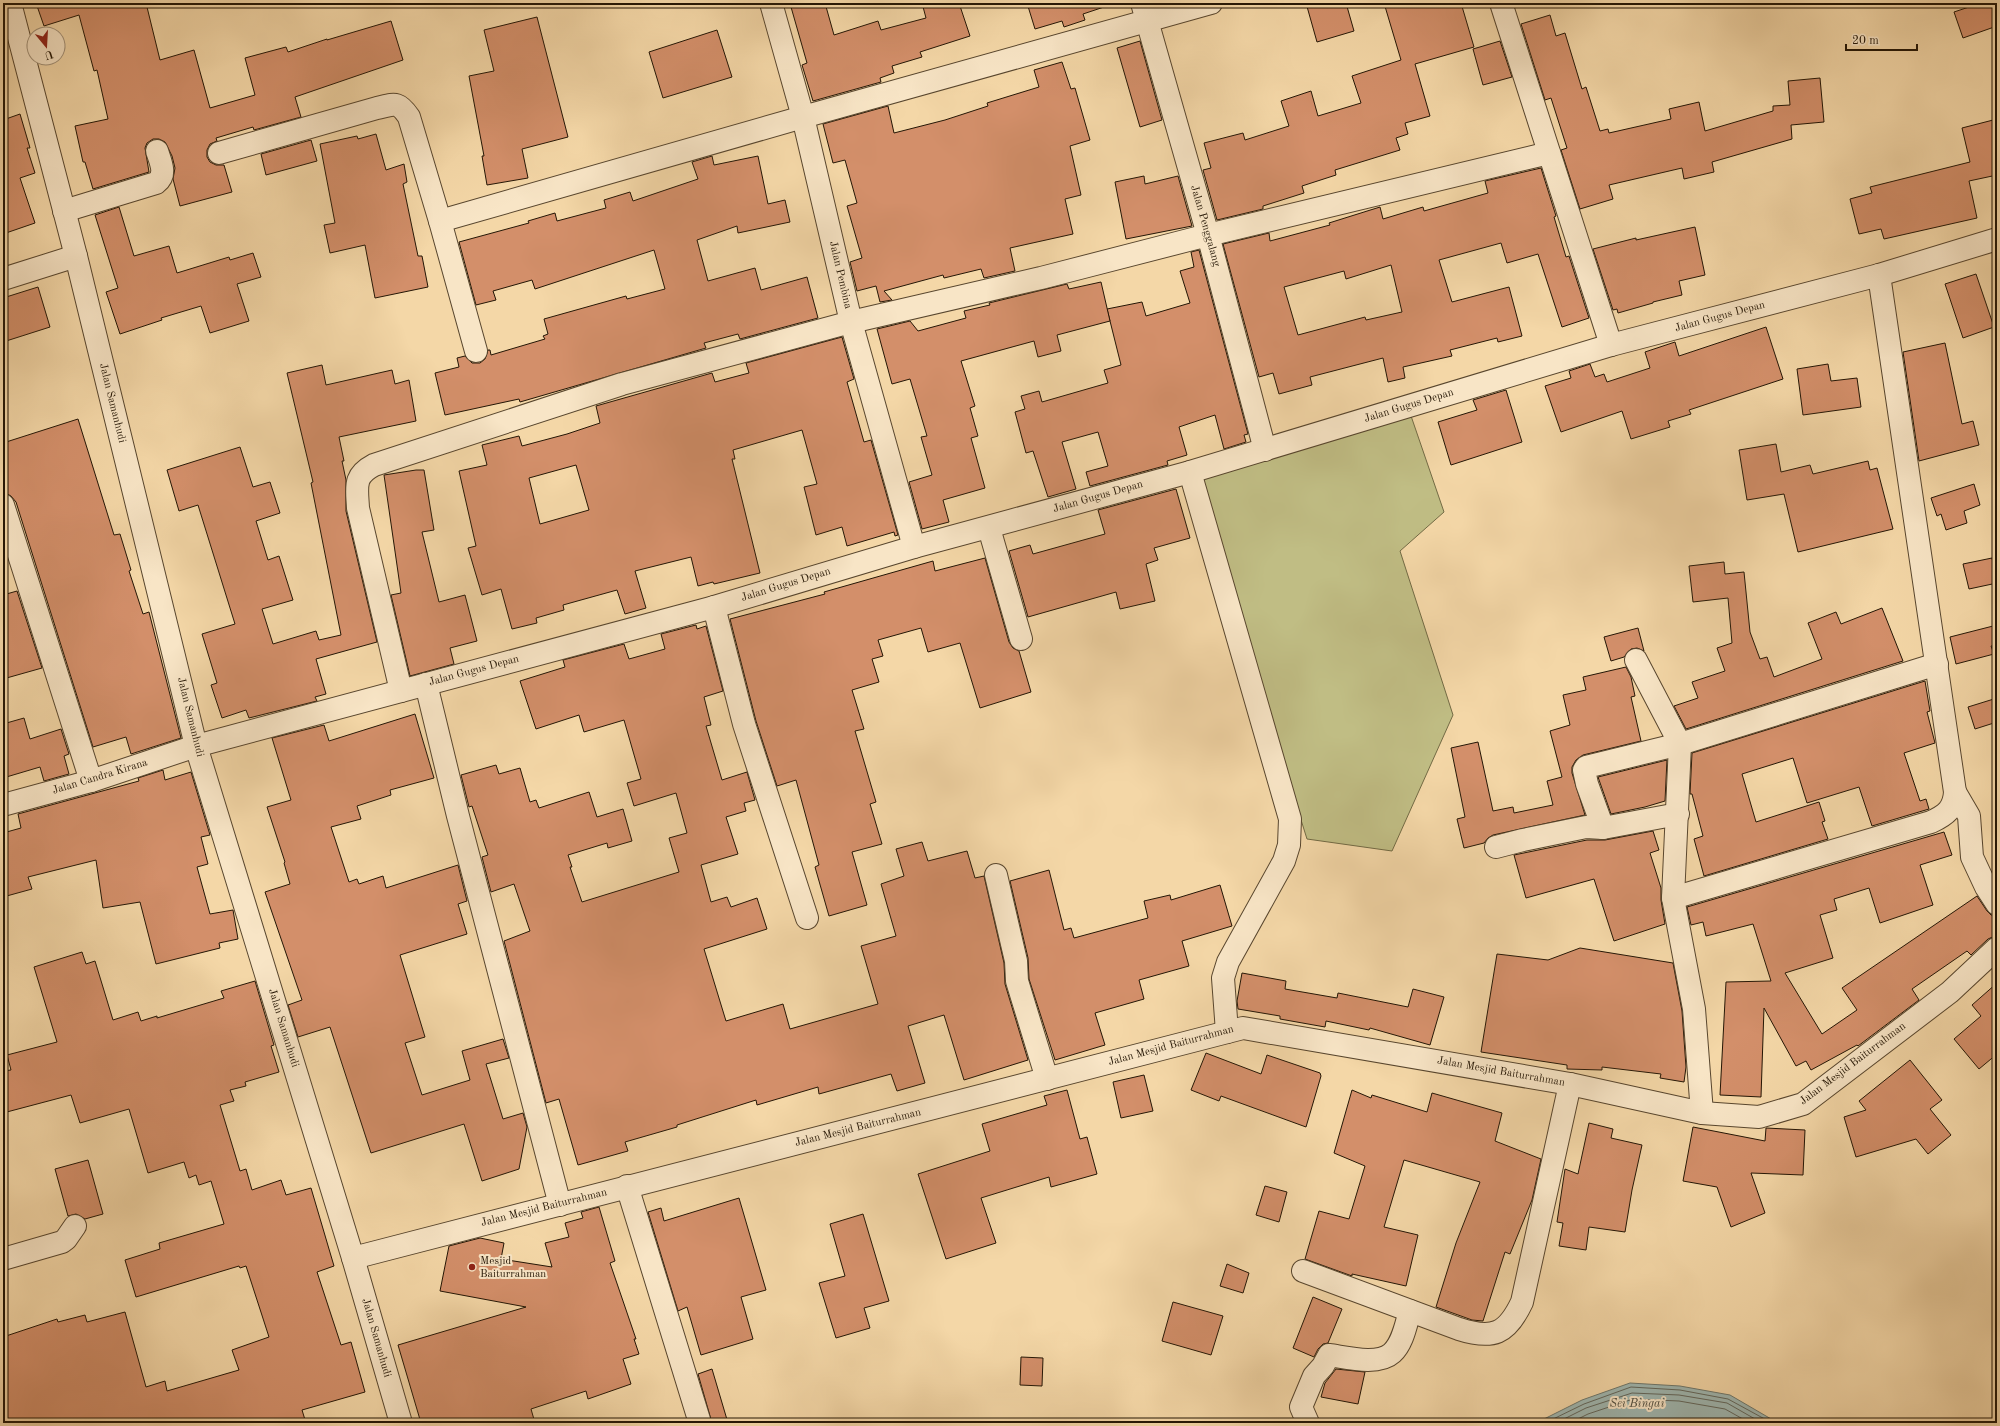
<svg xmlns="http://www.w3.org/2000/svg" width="2000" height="1426" font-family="'Old Standard TT',serif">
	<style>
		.green { fill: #c0bd84; stroke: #726a44 }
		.water { fill: #9fb7b1; stroke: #6e776c }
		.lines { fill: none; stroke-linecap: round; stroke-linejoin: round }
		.shore { stroke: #62665b; stroke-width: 1 }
		.building { fill: #d38f6a; stroke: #241605; fill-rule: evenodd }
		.minor-casing { stroke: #58462e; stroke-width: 24 }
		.tertiary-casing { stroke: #58462e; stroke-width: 24 }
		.minor { stroke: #f8e5c6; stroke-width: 22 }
		.tertiary { stroke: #f8e5c6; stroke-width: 22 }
		.poi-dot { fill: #8f2418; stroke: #f8e5c6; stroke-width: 1.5 }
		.labels { text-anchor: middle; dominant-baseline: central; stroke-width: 4; stroke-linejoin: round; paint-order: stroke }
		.street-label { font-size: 11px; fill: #241605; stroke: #f8e5c6 }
		.poi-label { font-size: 11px; fill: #241605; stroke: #f8e5c6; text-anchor: start }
		.water-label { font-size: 12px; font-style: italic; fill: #4f4e41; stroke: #f8e5c6 }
	</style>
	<rect width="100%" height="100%" fill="#f4d7a7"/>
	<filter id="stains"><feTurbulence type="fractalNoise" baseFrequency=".005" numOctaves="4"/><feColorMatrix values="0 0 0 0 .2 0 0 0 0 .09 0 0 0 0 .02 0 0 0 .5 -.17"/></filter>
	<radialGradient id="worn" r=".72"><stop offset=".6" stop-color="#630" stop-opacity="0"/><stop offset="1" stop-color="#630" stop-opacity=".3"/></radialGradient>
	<polygon class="green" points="1410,413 1444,512 1400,551 1453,715 1392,851 1307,839 1194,478"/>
	<polygon class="water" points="1630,1383 1680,1386 1730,1395 1778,1423 1536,1423 1582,1400"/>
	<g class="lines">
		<g class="shore">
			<polyline points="1545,1423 1584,1404 1631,1387 1680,1390 1728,1399 1772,1423"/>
			<polyline points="1556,1423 1586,1408 1632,1393 1679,1395 1727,1403 1762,1423"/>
			<polyline points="1570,1423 1588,1414 1633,1399 1679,1401 1725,1409 1750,1423"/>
		</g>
	</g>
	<g class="building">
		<polygon points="36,3 146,3 160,60 194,50 210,108 255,95 245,58 286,47 288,52 327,39 327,40 391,21 403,60 295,97 301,117 254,130 253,127 216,138 217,141 210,144 207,150 207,157 210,162 216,165 224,165 232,192 180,206 173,179 175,168 172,156 165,142 159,139 153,139 147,143 145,148 149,172 93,189 85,162 83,162 75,126 108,119 97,70 94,71 79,15 44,26"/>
		<polygon points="803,3 825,3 834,35 878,21 881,30 926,18 922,3 959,3 970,36 920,52 922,57 892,66 894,73 880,78 881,82 813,101 802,65 807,63 791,7"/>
		<polygon points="1027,3 1104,3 1104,7 1083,14 1085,20 1064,27 1062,21 1035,29"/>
		<polygon points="1306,3 1346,3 1354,31 1317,42"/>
		<polygon points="1384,3 1461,3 1474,47 1415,64 1430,116 1405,123 1408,134 1396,138 1400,150 1335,170 1336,175 1302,186 1304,193 1263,206 1263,209 1217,220 1203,170 1211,168 1204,143 1243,133 1245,140 1289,126 1281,101 1311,91 1318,116 1361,103 1352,76 1401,60"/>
		<polygon points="1981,3 1997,3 1997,26 1963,38 1954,12"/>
		<polygon points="1550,15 1556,36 1565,33 1582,89 1586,87 1600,131 1608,129 1609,133 1671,119 1669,109 1699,102 1705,131 1773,111 1773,106 1790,105 1788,81 1820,78 1824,122 1791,125 1792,139 1712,162 1714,172 1684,179 1682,168 1609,185 1613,199 1580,209 1561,150 1567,148 1551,98 1545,100 1521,24"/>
		<polygon points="537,17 568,137 522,149 528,178 487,185 482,156 484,156 469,76 494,71 484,30"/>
		<polygon points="717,30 732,77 663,98 649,52"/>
		<polygon points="1140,41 1162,120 1140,127 1117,48"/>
		<polygon points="1500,41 1512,77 1483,85 1473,49"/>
		<polygon points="1062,62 1071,89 1075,88 1090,140 1070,146 1081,195 1065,199 1073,234 1010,248 1015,271 984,278 981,269 944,278 943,275 884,291 892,300 880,302 876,286 857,291 850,262 862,258 847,206 857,203 845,160 833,163 823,124 888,106 894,133 945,120 988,106 987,103 1039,87 1034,70"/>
		<polygon points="20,114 30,148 27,148 35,173 20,178 35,223 3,234 3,120"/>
		<polygon points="1997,119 1997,175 1969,181 1977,218 1884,239 1881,229 1859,234 1850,199 1872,193 1870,187 1970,162 1962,128"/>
		<polygon points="376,134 386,170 404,164 407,182 403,184 418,256 422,256 428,287 375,298 365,245 330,253 324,225 335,223 320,144 357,136 358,139"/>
		<polygon points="311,140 317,161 266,175 261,154"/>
		<polygon points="712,156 714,165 758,156 768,204 785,200 790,222 738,233 737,226 697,240 708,281 755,268 761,290 807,277 818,318 740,339 738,334 704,343 706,348 520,402 519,399 445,415 435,373 459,367 457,358 465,356 472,363 480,363 485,359 488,350 490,350 491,355 545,339 543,336 548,334 544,319 626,296 627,299 665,289 654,250 535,289 532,280 493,291 496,300 476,305 459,242 529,223 528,221 555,213 557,221 606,208 604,200 630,192 633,201 698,179 692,162"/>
		<path d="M1541,168l15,48 -2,1 12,40 3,-1 20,62 -27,9 -24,-73 -31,9 -6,-20 -62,17 13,42 57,-15 13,49 -24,6 -1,-4 -47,12 2,6 -49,11 2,11 -17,4 -5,-24 -73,19 2,8 -33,9 -6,-21 -14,4 -36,-133 46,-11 1,8 60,-16 -1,-2 51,-16 3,12 40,-12 1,4 64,-18 -3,-12zM1391,265l11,47 -36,8 -1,-3 -67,18 -14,-48 60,-16 2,8z"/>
		<polygon points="1144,176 1145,184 1178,176 1192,226 1126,239 1115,182"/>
		<polygon points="119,207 134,256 169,246 177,273 229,257 230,260 253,253 261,277 237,284 249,321 210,333 201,306 161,318 162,320 120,334 106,292 118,288 95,215"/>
		<polygon points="1695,227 1705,275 1679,281 1682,295 1653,302 1653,303 1618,313 1617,309 1613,310 1593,249 1636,238 1636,240"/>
		<polygon points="1199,250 1248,434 1244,435 1246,442 1224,449 1215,415 1179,427 1187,455 1167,461 1168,465 1090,486 1086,472 1108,466 1098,432 1062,442 1076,489 1048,497 1033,451 1026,453 1015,412 1025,409 1021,396 1039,391 1042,402 1108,383 1104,370 1121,365 1107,309 1142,302 1146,316 1190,303 1180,271 1194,267 1191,252"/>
		<polygon points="1976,274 1994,327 1963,338 1945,284"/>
		<polygon points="1101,282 1110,321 1057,335 1061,351 1038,357 1034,341 961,361 975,406 970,408 978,436 971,438 985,488 943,500 949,522 922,529 909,482 932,475 921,437 927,436 910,379 892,384 877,329 910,321 918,331 966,318 964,311 990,305 989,303 1067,284 1069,289"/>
		<polygon points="38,287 50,327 3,342 3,298"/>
		<polygon points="1766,327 1783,379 1689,410 1691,414 1668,421 1670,427 1631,439 1622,411 1561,432 1545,386 1571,378 1569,371 1590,364 1595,377 1604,374 1607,382 1650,368 1645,352 1675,342 1679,356"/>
		<path d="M842,337l12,42 -7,3 17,60 7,-2 27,95 -3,1 -1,-4 -47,14 -5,-19 -26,8 -12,-48 13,-3 -15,-54 -69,20 2,9h-3l28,114 -46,11 -1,-2 -15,4 -7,-29 -56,14 11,37 -21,6 -8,-24 -54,15 1,5 -28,8 1,5 -25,6 -11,-40 -19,6 -14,-47 8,-2 -17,-75 28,-6 -5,-20 37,-9 3,10 45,-12 33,-11 -4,-17 116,-33 3,9 34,-9 -3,-10zM576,465l13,45 -49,14 -11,-46z"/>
		<polygon points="1945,343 1962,424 1973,421 1979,445 1919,461 1903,352"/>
		<polygon points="1828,364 1831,381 1857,378 1861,407 1803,415 1797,369"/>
		<polygon points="322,365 326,385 392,370 395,384 409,380 416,421 339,437 344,461 342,461 346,480 346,511 377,642 316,659 326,694 315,697 317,701 249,718 246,710 222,718 211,685 217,683 202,634 235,624 198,505 179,511 167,470 240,447 253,487 270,482 280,513 256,521 268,560 279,556 293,600 262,609 273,644 316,631 319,640 341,635 311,483 313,482 287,373"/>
		<polygon points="1506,390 1522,442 1451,465 1438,422 1477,410 1473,400"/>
		<polygon points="78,419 114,535 120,534 131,570 129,571 143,614 149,612 181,738 131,754 126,737 93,747 16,502 11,496 5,493 3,488 3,443"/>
		<polygon points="1776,444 1781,472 1810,465 1813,474 1868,461 1870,470 1877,468 1893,529 1798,552 1784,494 1747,500 1739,450"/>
		<polygon points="416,470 424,470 434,530 422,532 439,602 465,595 477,641 450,648 454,664 410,676 391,595 401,593 384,475"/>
		<polygon points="1974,484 1980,505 1964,511 1967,523 1946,530 1941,514 1937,516 1931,498"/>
		<polygon points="1176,489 1190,538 1154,548 1158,560 1146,564 1155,601 1120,609 1116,592 1028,617 1009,551 1030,545 1033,554 1105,534 1098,510"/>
		<polygon points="985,558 1009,642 1013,648 1019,651 1031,692 980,708 960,643 928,652 921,628 878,640 883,656 872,659 879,682 852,690 864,729 855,731 876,802 870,804 882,844 852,852 867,905 829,916 815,867 819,865 796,780 777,786 756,721 730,619 825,594 824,592 933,561 935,571"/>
		<polygon points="1992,558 1997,583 1969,589 1963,564"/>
		<polygon points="1724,562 1725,574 1744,572 1750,632 1760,659 1767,657 1774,677 1822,659 1808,623 1836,612 1841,624 1882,608 1903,661 1686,729 1674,706 1698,698 1692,682 1725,671 1717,648 1732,643 1728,598 1693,602 1689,566"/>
		<polygon points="17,591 42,668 3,679 3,595"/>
		<polygon points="696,625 697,629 706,626 723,691 704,697 711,725 706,726 722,780 747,772 755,800 744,803 746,811 726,817 738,854 701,865 711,902 727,897 731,907 757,898 767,929 704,949 726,1021 783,1004 790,1029 878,1004 861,946 896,936 881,884 904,876 896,849 922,842 928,861 967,851 975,878 984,876 1004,963 1005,984 1028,1060 964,1080 944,1015 908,1026 925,1083 897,1091 891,1074 819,1094 818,1087 757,1105 756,1100 677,1125 677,1127 625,1142 628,1151 578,1165 559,1099 546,1103 504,941 530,931 514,884 491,892 482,857 488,855 472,806 469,807 461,775 496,765 499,774 520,768 530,802 536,800 539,808 589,792 597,817 623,809 632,841 608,848 607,843 568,855 572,867 570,867 582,902 679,872 669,838 687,833 676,793 634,806 627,783 641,779 624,720 584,732 579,715 536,729 520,681 565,667 563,660 624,644 629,659 665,649 661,634"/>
		<polygon points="1997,625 1997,645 1991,646 1994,654 1956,664 1950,637"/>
		<polygon points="1638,628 1644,651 1637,648 1631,649 1624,657 1611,661 1604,637"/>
		<polygon points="1626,667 1631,677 1635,696 1631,697 1641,741 1583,755 1576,760 1572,767 1572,773 1585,815 1493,835 1488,838 1484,843 1464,848 1457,819 1465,817 1451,748 1478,742 1493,811 1513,807 1514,813 1553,805 1547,781 1562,777 1550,731 1570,725 1563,695 1586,690 1583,677"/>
		<polygon points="1925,681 1930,711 1927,712 1935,743 1904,753 1920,801 1926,799 1929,809 1872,826 1859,787 1807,803 1793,758 1742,774 1756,822 1819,802 1825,821 1822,822 1828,839 1704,876 1694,839 1703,836 1692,794 1690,794 1692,753"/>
		<polygon points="1997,698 1997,722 1975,729 1968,707"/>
		<polygon points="415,714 434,778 390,790 391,795 357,806 361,819 331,827 349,882 357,879 359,884 383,876 386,888 458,865 467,901 458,904 467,934 400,955 425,1037 405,1043 422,1095 470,1080 462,1051 503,1039 509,1058 486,1064 503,1119 523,1113 527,1127 519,1169 482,1181 464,1124 371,1153 330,1027 298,1037 288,1005 302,1000 265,892 290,884 284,863 285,862 267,807 291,800 272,738 324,725 329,741"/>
		<polygon points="24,718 30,739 61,729 69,754 64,756 69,774 44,781 40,767 3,778 3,724"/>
		<polygon points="1667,760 1665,801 1645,807 1611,814 1598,777"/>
		<polygon points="163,770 165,780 191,772 210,835 201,837 208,864 197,867 210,914 233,910 238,939 219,943 220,948 156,964 140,902 103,908 96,860 28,877 32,889 3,897 3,833 21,828 18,814 139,781 138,778"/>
		<polygon points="1653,831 1659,850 1650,853 1661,888 1661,900 1665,924 1614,941 1594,879 1526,898 1514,855 1587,840 1605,840"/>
		<polygon points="1944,832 1952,855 1920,865 1933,905 1880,923 1869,888 1834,899 1837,910 1820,915 1833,958 1785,973 1822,1034 1857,1010 1842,988 1977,896 1987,911 1991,915 1997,916 1997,935 1988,939 1971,955 1967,951 1912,989 1919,1000 1858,1046 1857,1045 1811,1070 1806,1061 1796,1066 1764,1008 1761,1097 1720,1095 1726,982 1771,981 1753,924 1706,936 1703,922 1691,925 1687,907"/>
		<polygon points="1049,870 1064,930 1071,928 1074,938 1148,918 1144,901 1170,895 1171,900 1220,885 1232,926 1182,941 1189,966 1139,980 1144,999 1095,1013 1105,1045 1055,1060 1029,979 1028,958 1010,881"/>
		<polygon points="1580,948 1673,963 1682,1011 1686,1067 1684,1082 1660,1078 1661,1074 1602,1067 1602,1070 1567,1069 1567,1065 1481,1052 1497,954 1548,960"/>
		<polygon points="82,952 86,964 95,961 113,1020 138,1012 141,1021 157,1016 157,1018 224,998 221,991 255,981 274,1045 271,1046 279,1072 245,1082 246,1086 230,1090 234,1101 220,1105 240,1171 246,1169 252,1190 281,1180 286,1195 311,1188 334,1266 317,1272 341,1345 351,1342 365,1392 302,1410 306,1423 3,1423 3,1337 57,1319 58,1322 85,1315 87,1322 125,1312 146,1387 165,1381 167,1391 239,1370 232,1350 269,1337 246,1266 240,1268 239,1266 136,1297 125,1260 160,1249 159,1243 224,1224 211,1181 199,1185 196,1175 189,1178 184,1162 148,1173 129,1109 80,1123 71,1095 3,1113 3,1071 11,1070 7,1055 57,1042 34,967"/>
		<polygon points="1242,973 1286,981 1285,989 1337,998 1338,993 1408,1007 1413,989 1444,997 1430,1045 1370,1028 1369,1030 1326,1021 1325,1027 1280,1019 1280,1016 1238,1009 1237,1001"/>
		<polygon points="1997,983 1997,1054 1979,1069 1954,1039 1981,1016 1972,1005"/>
		<polygon points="1206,1053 1261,1074 1267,1055 1320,1073 1321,1076 1306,1127 1221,1096 1219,1101 1191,1090"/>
		<polygon points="1910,1060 1942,1100 1930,1109 1951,1135 1928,1154 1916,1139 1856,1157 1844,1117 1866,1110 1859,1101"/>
		<polygon points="1144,1075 1153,1111 1121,1118 1113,1082"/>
		<polygon points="1067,1090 1080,1139 1087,1137 1097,1174 1051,1187 1049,1177 981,1198 996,1243 946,1259 918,1174 990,1151 982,1124 1047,1105 1044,1096"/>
		<polygon points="1352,1090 1371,1098 1372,1095 1427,1112 1432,1093 1502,1113 1495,1141 1541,1159 1532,1200 1510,1254 1505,1252 1483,1321 1472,1320 1436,1307 1456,1243 1480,1182 1404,1160 1384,1227 1418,1235 1406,1286 1352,1274 1352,1276 1305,1259 1319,1211 1349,1219 1365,1166 1334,1153"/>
		<polygon points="1589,1123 1613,1129 1611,1138 1642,1145 1632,1190 1625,1232 1589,1227 1586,1250 1559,1246 1563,1223 1557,1222 1565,1169 1578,1174"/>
		<polygon points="1693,1127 1765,1141 1766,1128 1805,1130 1803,1175 1751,1173 1765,1213 1731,1227 1717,1187 1683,1181"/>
		<polygon points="88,1160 103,1214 85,1219 76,1214 68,1216 55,1169"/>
		<polygon points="1265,1186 1287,1192 1279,1222 1256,1215"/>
		<polygon points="739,1198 766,1290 741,1297 753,1339 701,1355 687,1307 678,1311 648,1212 661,1208 664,1221"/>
		<polygon points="599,1207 615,1261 610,1263 636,1339 634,1339 639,1354 623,1359 631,1384 588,1399 586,1391 531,1409 535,1423 421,1423 398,1345 526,1307 440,1291 449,1246 480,1238 504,1243 501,1259 552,1267 545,1243 569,1237 565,1223 583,1218 581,1212"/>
		<polygon points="863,1214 889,1301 864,1308 870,1328 836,1338 819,1283 845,1276 830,1224"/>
		<polygon points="1227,1264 1249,1273 1243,1293 1220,1286"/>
		<polygon points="1313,1297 1342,1309 1328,1343 1323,1344 1318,1349 1314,1357 1293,1348"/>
		<polygon points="1173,1302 1223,1316 1211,1355 1162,1341"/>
		<polygon points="1021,1357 1043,1358 1042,1386 1020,1385"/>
		<polygon points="712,1369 728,1423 712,1423 698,1374"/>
		<polygon points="1336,1369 1365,1372 1358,1404 1321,1397 1325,1383"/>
	</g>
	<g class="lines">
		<g class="minor-casing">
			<g id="minor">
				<polyline points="771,3 803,117 851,322 914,547"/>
				<polyline points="1142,3 1208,235 1265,450"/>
				<polyline points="1501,3 1611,345"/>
				<path d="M219,153l158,-45c18,-4 21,-7 32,9l31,104 36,130"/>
				<path d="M64,211l92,-28c11,-8 5,-20 1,-32"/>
				<polyline points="440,221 803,117 1211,3"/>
				<polyline points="3,279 76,256"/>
				<polyline points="1190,472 1290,819 1289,845 1284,861 1228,962 1223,978 1227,1032"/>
				<polyline points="3,505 91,781"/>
				<polyline points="989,528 1021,639"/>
				<polyline points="714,607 744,724 807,918"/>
				<polyline points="1636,660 1680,744 1673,898 1694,1009 1702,1113"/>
				<polyline points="426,684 458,816 560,1205"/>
				<path d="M401,691l-43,-183c-1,-21 -5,-32 16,-43l248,-81 229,-62 190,-44 167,-43 341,-82"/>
				<polyline points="1955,792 1969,816 1972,857 1986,887 1997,904"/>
				<polyline points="3,805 91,781 196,746 714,607 914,547 1190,472 1611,345 1879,275 1997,239"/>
				<polyline points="1603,828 1587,784 1584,770 1586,767 1680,744 1937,664"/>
				<polyline points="1496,847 1523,840 1586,827 1603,828 1678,814"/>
				<polyline points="996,875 1016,961 1017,981 1047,1079"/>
				<path d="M1673,898l258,-76c15,-7 23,-13 24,-30l-76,-517"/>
				<polyline points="627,1186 700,1423"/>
				<polyline points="353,1258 1243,1028 1570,1084 1702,1113 1759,1117 1803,1104 1950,992 1997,948"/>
				<polyline points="3,1259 62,1242 66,1239 75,1226"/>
				<path d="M1303,1271l156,58c34,11 48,5 63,-27l48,-218"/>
				<path d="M1308,1423l-7,-16 13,-31 9,-10 6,-11c16,2 49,11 63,-2 11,-10 14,-29 18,-42"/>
			</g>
		</g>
		<g class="tertiary-casing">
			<polyline id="tertiary" points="10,3 76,256 196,746 353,1258 401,1423"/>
		</g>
		<use href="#minor" class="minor"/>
		<use href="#tertiary" class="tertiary"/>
	</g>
	<circle class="poi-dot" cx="472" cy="1267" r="4"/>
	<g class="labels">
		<g class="street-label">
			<text transform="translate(1205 226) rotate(74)">Jalan Penggalang</text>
			<text transform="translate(840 275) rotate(77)">Jalan Pembina</text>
			<text transform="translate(1720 317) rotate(-15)">Jalan Gugus Depan</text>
			<text transform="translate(112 403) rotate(76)">Jalan Samanhudi</text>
			<text transform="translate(1409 406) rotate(-17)">Jalan Gugus Depan</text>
			<text transform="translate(1098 497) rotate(-16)">Jalan Gugus Depan</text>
			<text transform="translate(786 585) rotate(-17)">Jalan Gugus Depan</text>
			<text transform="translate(474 671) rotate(-15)">Jalan Gugus Depan</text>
			<text transform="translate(190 717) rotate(76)">Jalan Samanhudi</text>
			<text transform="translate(100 777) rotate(-17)">Jalan Candra Kirana</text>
			<text transform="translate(283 1028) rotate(73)">Jalan Samanhudi</text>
			<text transform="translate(1171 1046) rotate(-15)">Jalan Mesjid Baiturrahman</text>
			<text transform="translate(1853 1064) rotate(-37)">Jalan Mesjid Baiturrahman</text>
			<text transform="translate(1501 1072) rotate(10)">Jalan Mesjid Baiturrahman</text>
			<text transform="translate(858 1128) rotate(-14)">Jalan Mesjid Baiturrahman</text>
			<text transform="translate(544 1208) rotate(-14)">Jalan Mesjid Baiturrahman</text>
			<text transform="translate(376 1338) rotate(74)">Jalan Samanhudi</text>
		</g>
		<g class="poi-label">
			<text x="480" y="1261">Mesjid<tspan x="480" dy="13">Baiturrahman</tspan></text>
		</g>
		<g class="water-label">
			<text x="1637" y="1404">Sei Bingai</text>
		</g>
	</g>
	<rect width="2000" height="1426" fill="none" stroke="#f4d7a7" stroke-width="16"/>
	<rect x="4" y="4" width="1992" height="1418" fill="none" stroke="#241605" stroke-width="2"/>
	<rect x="8" y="8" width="1984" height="1410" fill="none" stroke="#241605"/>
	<g transform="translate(46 46) rotate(162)"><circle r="19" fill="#f8e5c6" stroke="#a39279"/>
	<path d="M0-3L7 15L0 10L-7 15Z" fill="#8f2418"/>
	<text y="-6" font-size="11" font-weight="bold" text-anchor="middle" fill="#241605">U</text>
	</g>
	<path d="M1846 44v6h71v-6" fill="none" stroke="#241605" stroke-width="2"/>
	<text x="1852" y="44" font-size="12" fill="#241605" stroke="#f8e5c6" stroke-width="3" paint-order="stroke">20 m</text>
	<rect width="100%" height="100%" filter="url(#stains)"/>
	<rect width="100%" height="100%" fill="url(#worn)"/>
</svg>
